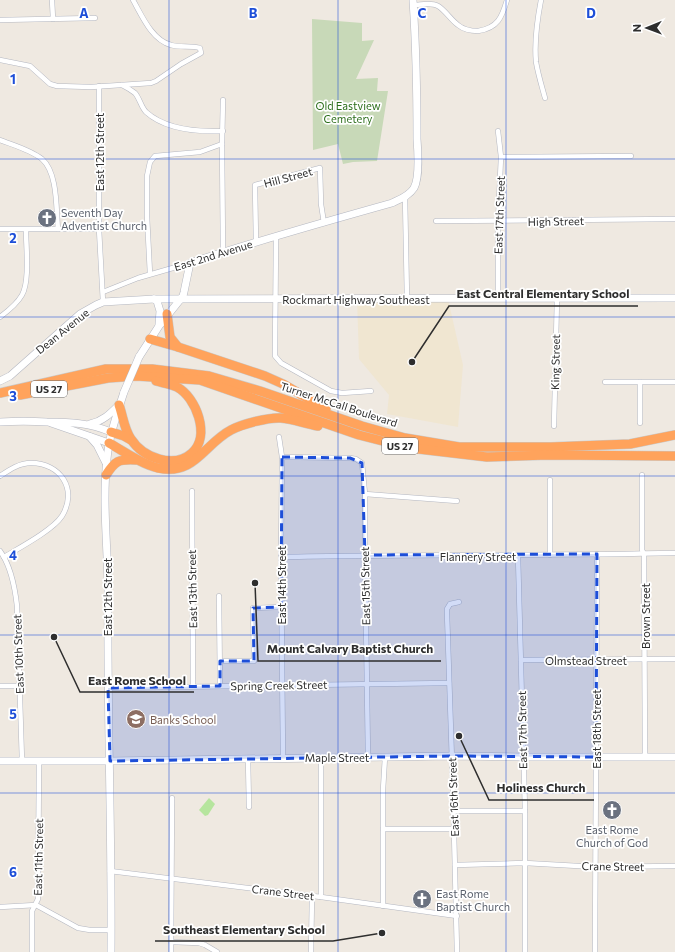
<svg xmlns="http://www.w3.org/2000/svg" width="675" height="952" font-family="Commissioner,sans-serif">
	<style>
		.education { fill: #f0e6d1 }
		.green { fill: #b6e59e }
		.cemetery { fill: #c8d9b8 }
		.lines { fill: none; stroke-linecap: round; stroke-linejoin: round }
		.street-casing { stroke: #b4b7c1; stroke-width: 5.5 }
		.secondary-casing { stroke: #b4b7c1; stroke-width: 8 }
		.highway-casing { stroke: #c9c9c9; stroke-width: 10 }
		.street { stroke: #fff; stroke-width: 4.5 }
		.secondary { stroke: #fff; stroke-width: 7 }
		.highway { stroke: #ffa35c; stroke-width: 9 }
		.secondary-bridge-casing { stroke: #b4b7c1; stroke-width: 8; stroke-linecap: butt }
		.secondary-bridge { stroke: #fff; stroke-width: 7 }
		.marked { fill: #1d4ed8; fill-opacity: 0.2; stroke: #1d4ed8; stroke-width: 3; stroke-dasharray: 8 5; stroke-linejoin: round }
		.grid { fill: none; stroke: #1d4ed8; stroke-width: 1; stroke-opacity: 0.55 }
		.labels { text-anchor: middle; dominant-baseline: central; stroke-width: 3.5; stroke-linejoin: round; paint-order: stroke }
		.shield { fill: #fff; stroke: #6d6d6d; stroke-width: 1 }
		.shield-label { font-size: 10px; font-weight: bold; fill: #2e2e2e }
		.park-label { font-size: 11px; fill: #2c6e1b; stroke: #fff }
		.street-label { font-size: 11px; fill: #2e2e2e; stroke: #fff }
		.worship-label { font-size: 11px; fill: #5b616d; stroke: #fff; text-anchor: start }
		.education-label { font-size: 11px; fill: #785e54; stroke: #fff; text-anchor: start }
		.grid-label { font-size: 13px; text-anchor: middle; font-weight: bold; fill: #1d4ed8; stroke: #fff; stroke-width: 3.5; stroke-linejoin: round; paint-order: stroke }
		.leader { fill: none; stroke: #2e2e2e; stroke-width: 1.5 }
		.callout-dot { fill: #2e2e2e; stroke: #fff; stroke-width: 1.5 }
		.callout-label { font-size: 12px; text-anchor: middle; font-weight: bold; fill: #2e2e2e; stroke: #fff; stroke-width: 3.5; stroke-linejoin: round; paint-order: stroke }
	</style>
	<rect width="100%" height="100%" fill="#efe9e1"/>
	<polygon class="education" points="357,299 448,299 463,365 458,427 387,414 389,395 359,359"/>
	<polygon class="green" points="209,798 215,804 208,815 205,816 199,810"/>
	<polygon class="cemetery" points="312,19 362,23 362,41 374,40 356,79 378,78 377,91 388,91 377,161 353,162 343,164 338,144 313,150"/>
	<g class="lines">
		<g class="street-casing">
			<g id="street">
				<polyline points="52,0 53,19"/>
				<path d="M541,0c-4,21 -7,41 -5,62 2,12 6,25 9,36"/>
				<path d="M413,5c8,0 18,-3 25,1 7,4 13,14 20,19 6,5 12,6 20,6 20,-3 24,-14 29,-31"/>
				<polyline points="0,20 95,18"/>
				<path d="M0,60l30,6 20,18 7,2 34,1 60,-4 5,-2 25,-17 20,-11 -1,-5c-9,-3 -20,0 -29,-3 -19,-5 -29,-29 -38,-45"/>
				<path d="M122,85c4,2 9,5 13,8 5,6 6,14 11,19 20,18 51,20 77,19"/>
				<polyline points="99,86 99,229 103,302"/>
				<polyline points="223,100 222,144 223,252"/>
				<path d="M0,140c13,5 31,10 42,19 16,14 14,50 16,70"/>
				<polyline points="501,157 631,156"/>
				<polyline points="405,196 407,299"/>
				<polyline points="436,221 675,219"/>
				<polyline points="0,229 99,229"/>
				<polyline points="276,236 275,356 281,363 331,391 342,393 371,391"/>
				<polyline points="256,242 255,185 320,168 321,204 324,223"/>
				<polyline points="150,274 147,216 147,176 150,162 155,156 200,152 222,144"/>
				<polyline points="103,292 138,278 190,263"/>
				<polyline points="498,299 498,222 501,157 498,131"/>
				<path d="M0,317c8,-6 17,-13 22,-22 8,-14 4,-48 4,-65"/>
				<polyline points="605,382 675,382"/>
				<polyline points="640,382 640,423"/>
				<polyline points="554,426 557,298"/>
				<polyline points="279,437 282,457 281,557 283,758"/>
				<polyline points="282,457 350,458 356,459 362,463 365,494 365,555 368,757"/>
				<polyline points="642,475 642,550 644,554 645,757"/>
				<path d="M0,476c9,-6 19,-13 31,-13 30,0 47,27 31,53 -9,14 -43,32 -58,41"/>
				<polyline points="192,491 193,686"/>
				<polyline points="365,494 457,501"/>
				<path d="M0,551c11,15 15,37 17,55l5,155"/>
				<polyline points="550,555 550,480"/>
				<polyline points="518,556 525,811 525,952"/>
				<path d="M281,557c131,-3 263,-1 394,-4"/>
				<polyline points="219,596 220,686"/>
				<polyline points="521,660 675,659"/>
				<polyline points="220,661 254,661 253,608 281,607"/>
				<polyline points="0,686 19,686"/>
				<polyline points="108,688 449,683"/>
				<polyline points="248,759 249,807"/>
				<polyline points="453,811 525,811"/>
				<polyline points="383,829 453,829"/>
				<polyline points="455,865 525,863 596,867 675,866"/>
				<polyline points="110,871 321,897 457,916"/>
				<polyline points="321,897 321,757"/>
				<polyline points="383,906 383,790 385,757"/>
				<polyline points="0,907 36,905 78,928 90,930 111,930"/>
				<polyline points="171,942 199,943 205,945 217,952"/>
				<polyline points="32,952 32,911 38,899 39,761"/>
				<polyline points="171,952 172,798"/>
				<polyline points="311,952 312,896"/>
				<polyline points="457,952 453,791 447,613 447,609 450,604 459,602"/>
				<polyline points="595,952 597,554"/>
			</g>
		</g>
		<g class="secondary-casing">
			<g id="secondary">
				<polyline points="154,299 157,301 160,311 159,324"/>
				<path d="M139,357l20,-31 24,-30 1,-4 6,-29c66,-22 134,-41 202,-60 8,-4 17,-7 22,-15 6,-11 4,-36 3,-49 0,-47 -1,-93 -4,-139"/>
				<polyline points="0,381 10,376 80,314 96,305 103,302 154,299 675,298"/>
				<path d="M0,422c16,-1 31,-1 47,0 24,0 42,1 64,10"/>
				<polyline points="51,423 109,443"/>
				<path d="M90,424c13,-3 20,-10 29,-19"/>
				<polyline points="90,437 97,445 106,463"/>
				<polyline points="0,761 110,761 452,756 523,757 675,757"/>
				<path d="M111,952c1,-120 -4,-240 -3,-360 0,-44 -6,-89 -1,-133 2,-23 10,-45 17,-67"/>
			</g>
		</g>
		<g class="highway-casing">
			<g id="highway">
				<polyline points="167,314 170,337 178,347"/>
				<polyline points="150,339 178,347 265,376 283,384 326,409"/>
				<polyline points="0,393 106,369 152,369 209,376 260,391 362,426 405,438 459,447 551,447 630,444 675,435"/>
				<polyline points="20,395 108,378 136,376 200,380 359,435 410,448 487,457 549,455 675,456"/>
				<path d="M119,405c4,11 5,24 12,34 12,19 43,30 61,14 19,-17 4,-56 -15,-66 -6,-3 -14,-4 -21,-6"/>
				<polyline points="111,432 124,436 131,440"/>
				<path d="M109,443c16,9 32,21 49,25 37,8 46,-24 73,-38 11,-6 38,-13 50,-12 12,1 25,6 37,8"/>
				<path d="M106,475c9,-14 12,-16 30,-15"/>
			</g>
		</g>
		<use href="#street" class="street"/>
		<use href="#secondary" class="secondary"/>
		<use href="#highway" class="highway"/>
		<g class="secondary-bridge-casing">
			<polyline id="secondary-bridge" points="124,392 139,357"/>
		</g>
		<use href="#secondary-bridge" class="secondary-bridge"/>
	</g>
	<path class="marked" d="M282,457l68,1 12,5 3,92 232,-1 -1,203 -144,-1 -342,5 -2,-73 112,-2v-25h34l-1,-53 28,-1z"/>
	<path class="grid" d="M169,0v952M338,0v952M506,0v952M0,159h675M0,317h675M0,476h675M0,635h675M0,793h675"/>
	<defs>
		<g id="church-disc" transform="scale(1)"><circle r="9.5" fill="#6b7280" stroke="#fff"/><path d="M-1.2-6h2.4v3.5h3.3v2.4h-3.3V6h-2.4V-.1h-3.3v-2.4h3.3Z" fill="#fff"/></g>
		<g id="school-disc" transform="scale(1)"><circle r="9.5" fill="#8d6e63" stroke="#fff"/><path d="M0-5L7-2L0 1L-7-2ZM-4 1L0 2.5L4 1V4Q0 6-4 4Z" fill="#fff"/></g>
	</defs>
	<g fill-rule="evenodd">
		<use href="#church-disc" x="47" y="218"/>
		<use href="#school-disc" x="136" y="719"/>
		<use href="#church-disc" x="612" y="810"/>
		<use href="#church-disc" x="422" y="899"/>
	</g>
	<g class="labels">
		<g class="shield">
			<rect x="31" y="381" width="36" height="16" rx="3"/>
			<rect x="382" y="438" width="36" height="16" rx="3"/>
		</g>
		<g class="shield-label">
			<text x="49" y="389">US 27</text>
			<text x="400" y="446">US 27</text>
		</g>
		<g class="park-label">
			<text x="348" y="105">Old Eastview<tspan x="348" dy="13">Cemetery</tspan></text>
		</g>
		<g class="street-label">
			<text transform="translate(99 152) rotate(-90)">East 12th Street</text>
			<text transform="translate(288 177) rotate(-15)">Hill Street</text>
			<text transform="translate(499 215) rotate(-88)">East 17th Street</text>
			<text transform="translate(556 221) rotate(-1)">High Street</text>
			<text transform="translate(213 255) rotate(-17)">East 2nd Avenue</text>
			<text x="356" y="299">Rockmart Highway Southeast</text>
			<text transform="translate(62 331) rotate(-39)">Dean Avenue</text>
			<text transform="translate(555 362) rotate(-89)">King Street</text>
			<text transform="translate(339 404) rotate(18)">Turner McCall Boulevard</text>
			<text x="478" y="556">Flannery Street</text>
			<text transform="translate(281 585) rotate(-90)">East 14th Street</text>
			<text transform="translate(365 586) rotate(-91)">East 15th Street</text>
			<text transform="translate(192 589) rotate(-91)">East 13th Street</text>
			<text transform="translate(107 597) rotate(-90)">East 12th Street</text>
			<text transform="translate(645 616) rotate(-90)">Brown Street</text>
			<text transform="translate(18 654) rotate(-92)">East 10th Street</text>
			<text x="586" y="660">Olmstead Street</text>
			<text transform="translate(279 685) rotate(-1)">Spring Creek Street</text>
			<text transform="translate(596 729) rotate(-90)">East 18th Street</text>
			<text transform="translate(522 730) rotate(-91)">East 17th Street</text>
			<text x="337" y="757">Maple Street</text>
			<text transform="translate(453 797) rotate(-92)">East 16th Street</text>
			<text transform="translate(38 857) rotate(-89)">East 11th Street</text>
			<text transform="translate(613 866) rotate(1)">Crane Street</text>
			<text transform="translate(283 892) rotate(7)">Crane Street</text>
		</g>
		<g class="worship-label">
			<text x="61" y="212">Seventh Day<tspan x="61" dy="13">Adventist Church</tspan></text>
			<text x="612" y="829" text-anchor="middle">East Rome<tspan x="612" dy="13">Church of God</tspan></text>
			<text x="436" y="893">East Rome<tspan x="436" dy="13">Baptist Church</tspan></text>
		</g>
		<g class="education-label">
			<text x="150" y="719">Banks School</text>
		</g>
	</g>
	<g class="grid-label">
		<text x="84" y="18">A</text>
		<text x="253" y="18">B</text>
		<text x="422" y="18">C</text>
		<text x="591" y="18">D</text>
		<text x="13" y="84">1</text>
		<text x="13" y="243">2</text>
		<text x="13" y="401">3</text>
		<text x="13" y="560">4</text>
		<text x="13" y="719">5</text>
		<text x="13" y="877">6</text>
	</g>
	<path class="leader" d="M412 362L449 306H638M255 583L258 661H441M54 637L80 692H194M459 736L489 800H594M382 933L333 941H155"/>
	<g class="callout-dot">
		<circle cx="412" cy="362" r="4"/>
		<circle cx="255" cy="583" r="4"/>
		<circle cx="54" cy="637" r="4"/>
		<circle cx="459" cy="736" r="4"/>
		<circle cx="382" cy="933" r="4"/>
	</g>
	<g class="callout-label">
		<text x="543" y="298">East Central Elementary School</text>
		<text x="350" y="653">Mount Calvary Baptist Church</text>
		<text x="137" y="685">East Rome School</text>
		<text x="541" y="792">Holiness Church</text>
		<text x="244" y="934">Southeast Elementary School</text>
	</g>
	<g transform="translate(647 28) rotate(269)" stroke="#ffffff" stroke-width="3" paint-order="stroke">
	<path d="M0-3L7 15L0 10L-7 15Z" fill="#2e2e2e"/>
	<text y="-6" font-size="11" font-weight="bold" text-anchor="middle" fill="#2e2e2e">N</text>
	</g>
</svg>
